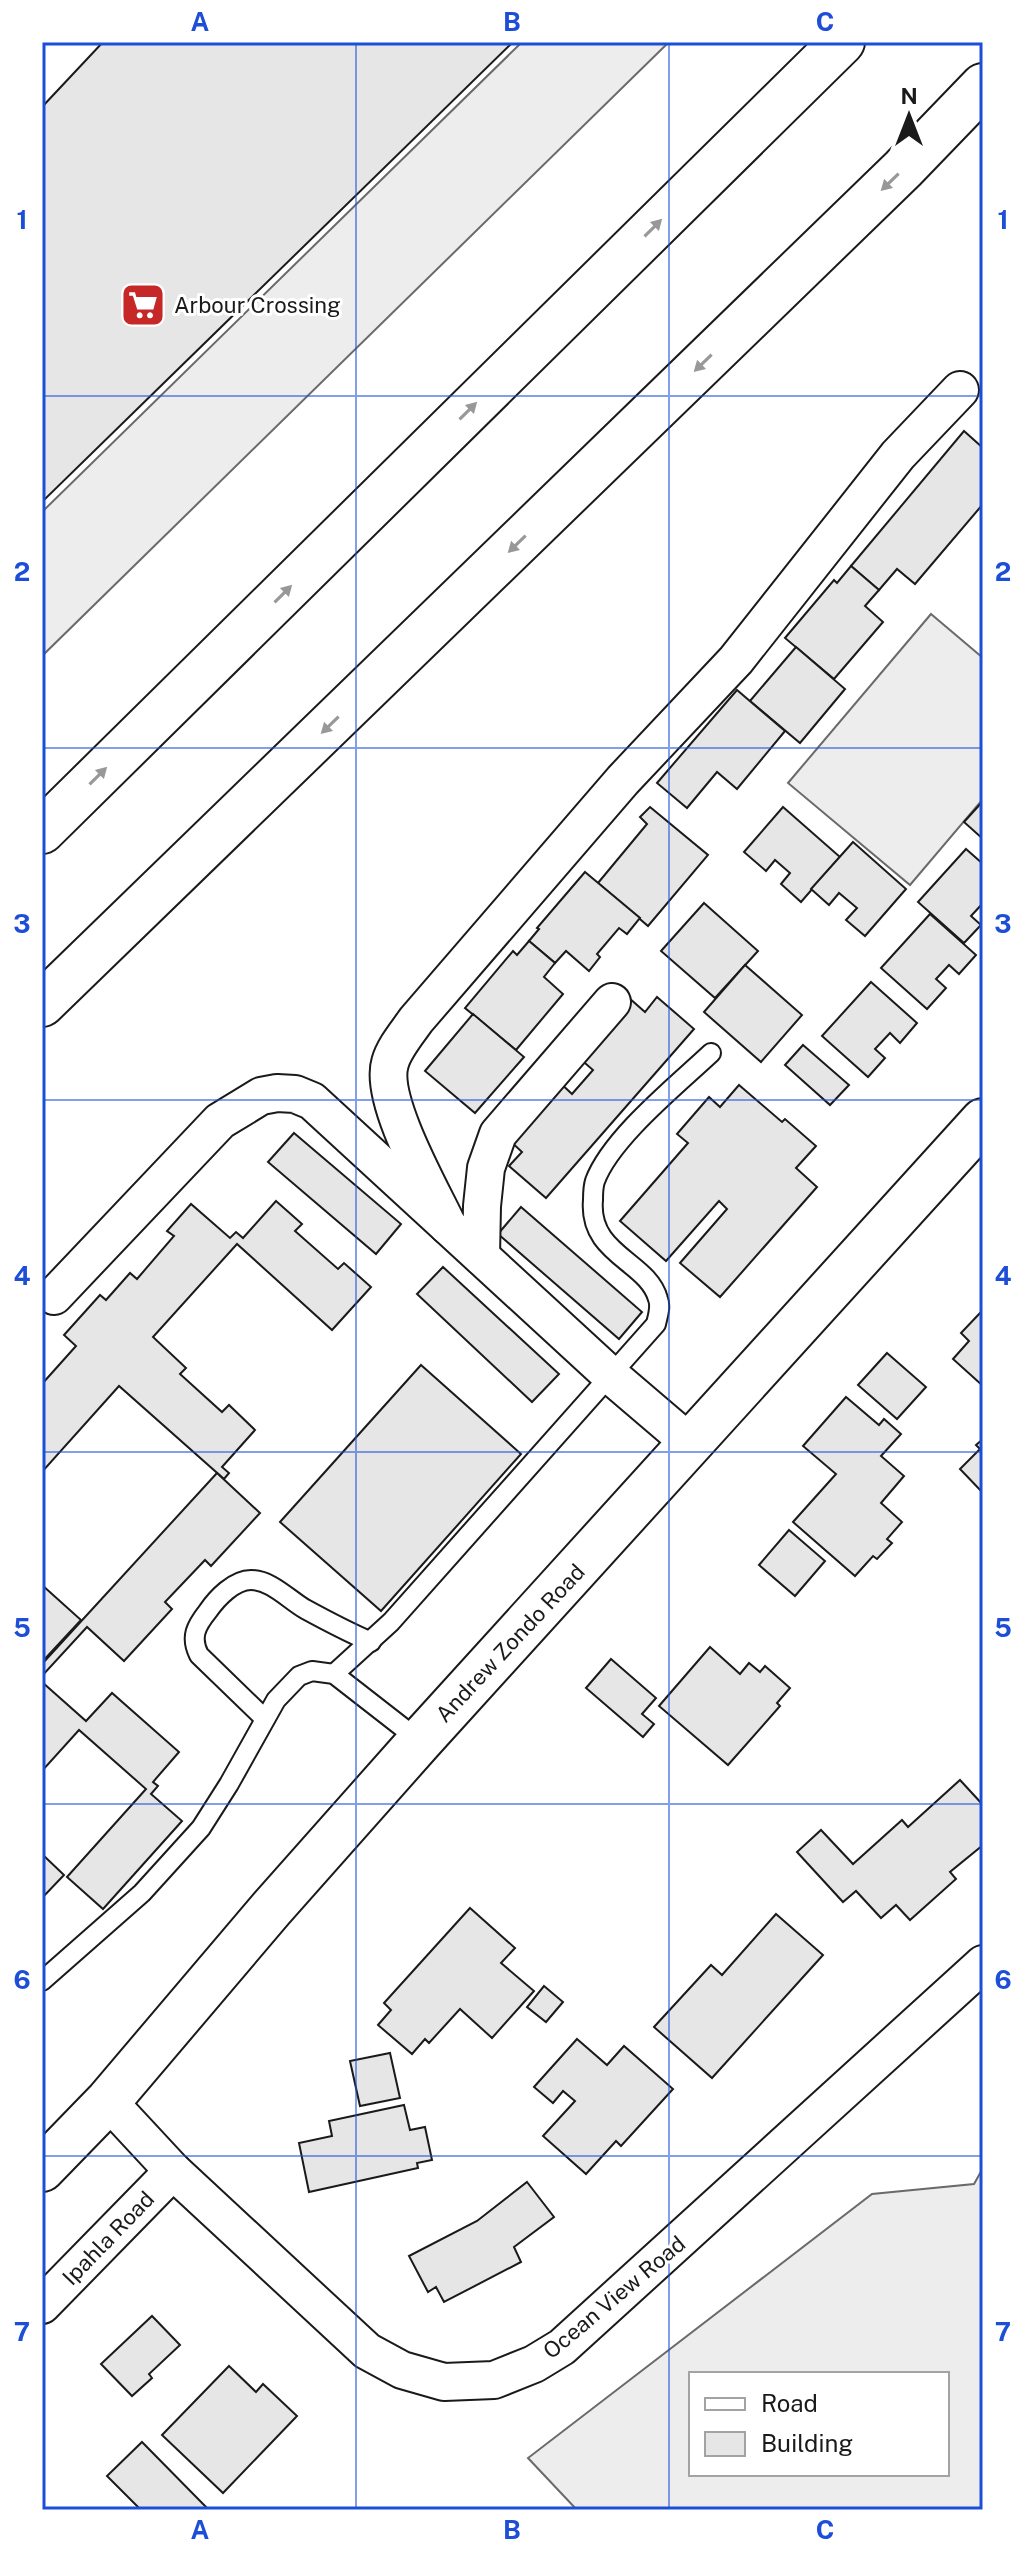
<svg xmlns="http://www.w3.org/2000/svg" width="1025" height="2552" font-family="'Public Sans',sans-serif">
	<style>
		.built { fill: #ededed; stroke: #6a6a6a; stroke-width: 2; fill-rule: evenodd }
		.building { fill: #e6e6e6; stroke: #1a1a1a; stroke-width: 2 }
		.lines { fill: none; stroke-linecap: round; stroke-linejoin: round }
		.service-casing { stroke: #1a1a1a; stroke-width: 22 }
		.minor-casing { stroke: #1a1a1a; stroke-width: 40 }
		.primary-casing { stroke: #1a1a1a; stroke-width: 48 }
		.motorway-casing { stroke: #1a1a1a; stroke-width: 48 }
		.service { stroke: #fff; stroke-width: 18 }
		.minor { stroke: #fff; stroke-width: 36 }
		.primary { stroke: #fff; stroke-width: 44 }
		.motorway { stroke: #fff; stroke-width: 44 }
		.oneway { fill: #989898 }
		.grid { fill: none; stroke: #1d4ed8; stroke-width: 2; stroke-opacity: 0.55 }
		.labels { text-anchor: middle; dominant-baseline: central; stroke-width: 6; stroke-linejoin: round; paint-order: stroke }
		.poi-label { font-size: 22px; fill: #1a1a1a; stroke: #fff; text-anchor: start }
		.street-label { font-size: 22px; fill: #1a1a1a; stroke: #fff }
		.neatline { fill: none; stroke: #1d4ed8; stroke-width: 3 }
		.grid-label { font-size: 26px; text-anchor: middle; font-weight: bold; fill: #1d4ed8 }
	</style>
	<rect width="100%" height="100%" fill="#fff"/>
	<g class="built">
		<polygon points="522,42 669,42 42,656 42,512"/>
		<polygon points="931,614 983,658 983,799 910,885 788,783"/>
		<path d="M983,2168v342h-406l-49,-52 344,-264 102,-10zM691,2374h256v100h-256z"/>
	</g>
	<g class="building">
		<polygon points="103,42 513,42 42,502 42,107"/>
		<polygon points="964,431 983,448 983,504 915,584 897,569 879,590 851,566"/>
		<polygon points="851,566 879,590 865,606 883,622 834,679 785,638 834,580 837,583"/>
		<polygon points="796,647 845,689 800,743 750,701"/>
		<polygon points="737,690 785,731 737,789 717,772 687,808 657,783"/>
		<polygon points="983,801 983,839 964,822"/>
		<polygon points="650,807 708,855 648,926 598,883 647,824 640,817"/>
		<polygon points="783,807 840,857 801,902 781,884 790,873 775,860 766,871 744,852"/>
		<polygon points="853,842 906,889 865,936 846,920 857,908 839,893 829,905 811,889"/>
		<polygon points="966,849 983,864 983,903 971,916 981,925 964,943 918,902"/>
		<polygon points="585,872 640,918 627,934 619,928 597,954 600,957 589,971 566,951 555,963 529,941 539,929 537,928"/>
		<polygon points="704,903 758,951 715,998 661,951"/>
		<polygon points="930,914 976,955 959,974 949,965 936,979 946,988 927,1009 881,968"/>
		<polygon points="529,941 555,963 544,977 563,994 516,1050 465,1008 513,951 517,955"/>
		<polygon points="745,965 802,1015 761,1062 704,1012"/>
		<polygon points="871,982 917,1023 900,1043 890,1033 875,1049 885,1058 868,1077 822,1036"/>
		<polygon points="657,997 694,1029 546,1198 509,1166 522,1152 507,1138 557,1080 572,1094 593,1070 578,1057 629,998 645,1012"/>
		<polygon points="473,1014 524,1057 475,1113 425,1071"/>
		<polygon points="803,1045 849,1085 830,1105 785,1065"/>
		<polygon points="739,1085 782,1122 785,1119 816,1146 796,1168 817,1187 720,1297 680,1263 727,1209 719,1201 666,1261 620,1221 688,1143 677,1134 709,1097 720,1107"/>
		<polygon points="294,1133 401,1224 376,1254 268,1162"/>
		<polygon points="276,1201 302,1224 295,1231 338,1269 344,1263 371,1287 332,1330 237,1244 153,1337 186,1368 180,1374 222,1412 229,1405 255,1430 222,1467 229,1473 224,1479 119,1386 42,1472 42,1384 76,1346 64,1335 100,1295 106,1300 130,1273 137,1279 174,1236 167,1231 191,1204 230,1238 236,1232 243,1238"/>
		<polygon points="521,1207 642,1312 619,1339 498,1234"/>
		<polygon points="443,1267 559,1374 532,1402 417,1294"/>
		<polygon points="981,1312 983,1314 983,1386 953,1359 969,1341 961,1333"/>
		<polygon points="887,1353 926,1387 897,1419 858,1385"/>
		<polygon points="421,1365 521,1454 381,1611 280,1522"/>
		<polygon points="846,1397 879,1425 884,1419 901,1434 881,1456 904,1476 881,1503 902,1522 887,1539 892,1543 877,1559 873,1556 855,1576 793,1522 836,1474 803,1446"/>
		<polygon points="983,1439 983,1493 960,1469 980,1449 976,1445"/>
		<polygon points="217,1473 260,1513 211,1566 205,1560 165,1602 172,1609 124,1661 87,1627 42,1676 42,1664"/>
		<polygon points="789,1530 825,1561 795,1596 759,1565"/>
		<polygon points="42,1585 81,1620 42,1662"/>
		<polygon points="710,1647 740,1674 749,1663 760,1672 765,1666 790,1688 777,1703 780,1706 728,1765 659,1706"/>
		<polygon points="611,1659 656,1698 642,1714 654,1724 643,1737 586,1688"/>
		<polygon points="42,1682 86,1721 112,1693 179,1752 153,1782 158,1786 151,1794 182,1821 103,1909 67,1877 146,1789 79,1730 42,1771"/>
		<polygon points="960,1780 983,1805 983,1845 950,1872 956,1879 910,1920 896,1905 881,1918 856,1891 843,1902 797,1852 821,1830 853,1864 902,1820 908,1827"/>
		<polygon points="42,1854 64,1875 42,1898"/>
		<polygon points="470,1908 515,1948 501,1963 534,1991 492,2038 460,2009 429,2043 425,2039 412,2054 378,2025 391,2010 384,2003"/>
		<polygon points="776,1914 823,1955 712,2078 654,2027 711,1965 722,1975"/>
		<polygon points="544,1986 563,2002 546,2022 527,2007"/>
		<polygon points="577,2039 607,2065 624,2046 673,2089 621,2146 616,2141 586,2174 543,2136 575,2101 563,2091 553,2103 534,2087"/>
		<polygon points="390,2053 400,2098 360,2106 350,2061"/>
		<polygon points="404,2105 410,2130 425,2127 432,2160 417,2163 418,2168 309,2192 299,2143 332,2136 329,2121"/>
		<polygon points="527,2182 554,2217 514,2247 521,2262 444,2302 436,2287 428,2292 409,2256 477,2221"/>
		<polygon points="152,2316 180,2345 149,2374 152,2378 132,2396 101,2364"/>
		<polygon points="229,2366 256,2392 263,2384 297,2416 223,2493 162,2435"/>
		<polygon points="142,2442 209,2510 141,2510 107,2476"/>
	</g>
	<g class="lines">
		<g class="service-casing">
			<g id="service">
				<path d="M334,1674l57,-52 265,-298c2,-9 5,-17 2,-25 -10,-38 -70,-44 -65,-99 0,-6 0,-13 2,-19 16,-43 82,-96 116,-128"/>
				<path d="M265,1719l-66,-64c-9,-18 -3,-29 9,-44 9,-13 26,-31 43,-31 20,0 37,19 54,29 22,12 43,23 66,33"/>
				<polyline points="42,1981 142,1893 201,1828 229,1784 276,1700 299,1676 312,1671 334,1674 420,1741"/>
			</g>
		</g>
		<g class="minor-casing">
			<g id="minor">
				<path d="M448,1226c-17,-36 -69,-126 -58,-163 4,-15 17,-30 26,-43l207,-240 113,-120 162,-205 62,-65"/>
				<polyline points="481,1256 482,1206 486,1168 498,1134 612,1002"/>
				<polyline points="54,1296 220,1121 261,1096 277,1093 295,1094 312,1101 609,1374 691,1444"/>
				<polyline points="108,2101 173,2171 367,2351 402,2370 444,2382 494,2380 534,2364 562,2347 983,1964"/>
				<polyline points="42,2305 173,2171"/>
			</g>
		</g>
		<g class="primary-casing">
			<polyline id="primary" points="42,2169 108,2101 271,1909 420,1741 983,1121"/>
		</g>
		<g class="motorway-casing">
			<g id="motorway">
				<polyline points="42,831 842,42"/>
				<polyline points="42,1004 903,169 983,86"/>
			</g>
		</g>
		<use href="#service" class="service"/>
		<use href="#minor" class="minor"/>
		<use href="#primary" class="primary"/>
		<use href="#motorway" class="motorway"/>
	</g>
	<defs><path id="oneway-solid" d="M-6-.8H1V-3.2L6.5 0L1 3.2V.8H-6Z" transform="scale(2)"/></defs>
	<g class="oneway">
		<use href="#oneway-solid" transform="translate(890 182) rotate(136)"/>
		<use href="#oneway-solid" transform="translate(653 228) rotate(-45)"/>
		<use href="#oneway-solid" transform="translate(703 363) rotate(136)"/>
		<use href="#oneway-solid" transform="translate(468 411) rotate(-45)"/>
		<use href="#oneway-solid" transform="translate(517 544) rotate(136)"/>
		<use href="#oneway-solid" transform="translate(283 594) rotate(-45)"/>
		<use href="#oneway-solid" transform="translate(330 725) rotate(136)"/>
		<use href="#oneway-solid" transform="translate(98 776) rotate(-45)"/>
	</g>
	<path class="grid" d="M356,42v2468M669,42v2468M42,396h941M42,748h941M42,1100h941M42,1452h941M42,1804h941M42,2156h941"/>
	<defs>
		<g id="supermarket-square" transform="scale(2.3)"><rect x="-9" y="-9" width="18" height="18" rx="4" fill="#c62828" stroke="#fff"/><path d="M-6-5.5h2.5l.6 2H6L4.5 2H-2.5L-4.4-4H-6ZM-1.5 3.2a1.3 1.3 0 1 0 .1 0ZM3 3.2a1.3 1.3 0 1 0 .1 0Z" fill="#fff"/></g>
	</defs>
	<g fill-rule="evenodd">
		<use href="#supermarket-square" x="143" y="305"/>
	</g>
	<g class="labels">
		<g class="poi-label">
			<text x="174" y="305">Arbour Crossing</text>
		</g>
		<g class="street-label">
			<text transform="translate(510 1643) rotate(-47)">Andrew Zondo Road</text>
			<text transform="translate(108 2238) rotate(-46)">Ipahla Road</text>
			<text transform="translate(614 2297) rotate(-40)">Ocean View Road</text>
		</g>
	</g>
	<rect width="1025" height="2552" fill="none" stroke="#ffffff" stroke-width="88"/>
	<rect x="689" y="2372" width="260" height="104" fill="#ffffff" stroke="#a3a3a3" stroke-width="2"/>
	<rect x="705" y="2398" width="40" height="12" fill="#ffffff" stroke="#a3a3a3" stroke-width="2"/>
	<text x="761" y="2412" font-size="24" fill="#1a1a1a">Road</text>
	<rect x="705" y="2432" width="40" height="24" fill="#e6e6e6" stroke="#a3a3a3" stroke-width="2"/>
	<text x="761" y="2452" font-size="24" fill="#1a1a1a">Building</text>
	<g transform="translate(909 116)" stroke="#ffffff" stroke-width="6" paint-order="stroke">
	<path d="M0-6L14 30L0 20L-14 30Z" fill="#1a1a1a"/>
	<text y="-12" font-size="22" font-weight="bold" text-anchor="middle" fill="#1a1a1a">N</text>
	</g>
	<rect x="44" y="44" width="937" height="2464" class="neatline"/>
	<g class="grid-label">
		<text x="200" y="31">A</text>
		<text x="512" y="31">B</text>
		<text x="825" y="31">C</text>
		<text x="22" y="229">1</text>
		<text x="1003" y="229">1</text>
		<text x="22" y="581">2</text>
		<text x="1003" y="581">2</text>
		<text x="22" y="933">3</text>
		<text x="1003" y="933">3</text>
		<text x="22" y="1285">4</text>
		<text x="1003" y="1285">4</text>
		<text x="22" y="1637">5</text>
		<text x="1003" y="1637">5</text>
		<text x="22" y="1989">6</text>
		<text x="1003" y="1989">6</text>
		<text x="22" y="2341">7</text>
		<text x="1003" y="2341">7</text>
		<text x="200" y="2539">A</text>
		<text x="512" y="2539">B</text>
		<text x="825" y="2539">C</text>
	</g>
</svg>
